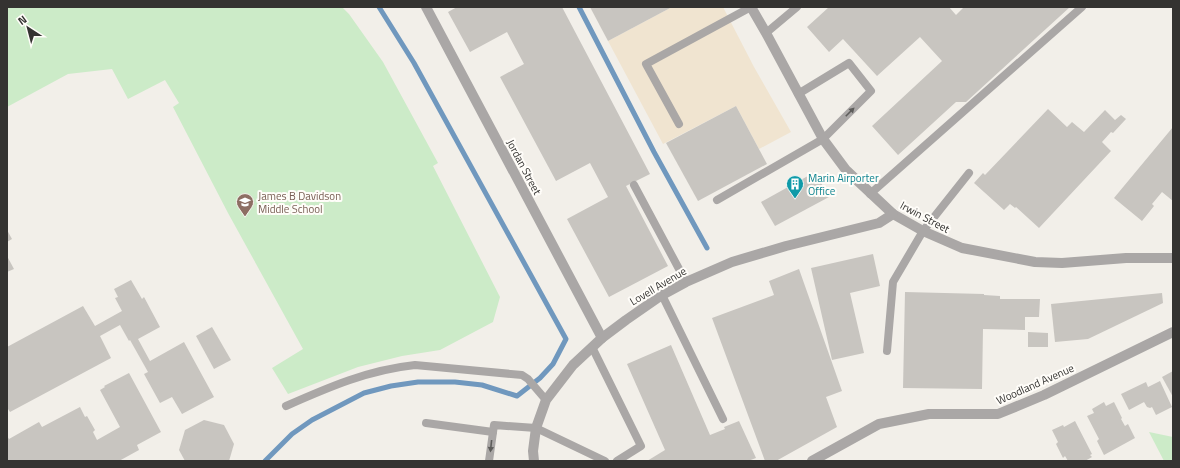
<svg xmlns="http://www.w3.org/2000/svg" width="1180" height="468" font-family="'Titillium Web',sans-serif">
	<style>
		.industrial { fill: #f0e4d0 }
		.green { fill: #ccebc8 }
		.lines { fill: none; stroke-linecap: round; stroke-linejoin: round }
		.stream { stroke: #7098be; stroke-width: 5 }
		.building { fill: #c8c5c0 }
		.service { stroke: #aaa7a6; stroke-width: 8 }
		.minor { stroke: #aaa7a6; stroke-width: 10 }
		.tertiary { stroke: #aaa7a6; stroke-width: 10 }
		.oneway { fill: #5d5c5a }
		.labels { text-anchor: middle; dominant-baseline: central; stroke-width: 4; stroke-linejoin: round; paint-order: stroke }
		.street-label { font-size: 11px; fill: #343331; stroke: #fffdf9 }
		.culture-label { font-size: 11px; fill: #0d838f; stroke: #fffdf9; text-anchor: start }
		.education-label { font-size: 11px; fill: #785e54; stroke: #fffdf9; text-anchor: start }
	</style>
	<rect width="100%" height="100%" fill="#f2efe9"/>
	<polygon class="industrial" points="672,7 723,7 754,67 791,132 759,149 736,106 663,144 608,41"/>
	<g class="green">
		<polygon points="7,7 342,7 349,14 383,62 438,163 433,166 500,297 493,322 440,350 402,356 358,367 288,394 272,368 303,349 228,213 173,107 179,103 165,80 128,99 112,69 68,74 7,107"/>
		<polygon points="1149,432 1173,437 1173,461 1164,461"/>
	</g>
	<g class="lines">
		<g class="stream">
			<polyline points="579,7 654,152 707,248"/>
			<polyline points="265,461 292,434 312,420 364,393 391,386 418,382 455,382 482,385 517,396 540,378 553,364 566,339 414,63 379,7"/>
		</g>
	</g>
	<g class="building">
		<polygon points="457,7 562,7 650,174 626,186 668,266 609,297 567,219 608,197 590,163 556,181 500,77 524,64 507,32 470,52 448,12"/>
		<polygon points="590,7 672,7 608,41"/>
		<polygon points="829,7 949,7 956,15 964,7 1070,7 966,102 956,102 898,155 872,126 942,61 920,37 877,76 843,39 829,52 807,27"/>
		<polygon points="736,106 767,164 698,201 666,143"/>
		<polygon points="1048,109 1067,127 1072,122 1084,132 1105,110 1115,120 1121,115 1126,119 1113,133 1111,132 1102,142 1111,151 1039,228 1016,207 1015,208 1010,204 1004,210 974,183 983,173 985,175"/>
		<polygon points="1173,127 1173,201 1162,192 1152,204 1154,206 1142,221 1114,198"/>
		<polygon points="815,172 829,197 775,226 761,202"/>
		<polygon points="7,230 12,239 7,242"/>
		<polygon points="873,254 880,286 850,293 864,353 832,360 811,268"/>
		<polygon points="7,256 14,269 7,272"/>
		<polygon points="799,269 842,391 826,397 837,427 776,461 765,461 712,318 774,295 769,281"/>
		<polygon points="131,280 142,299 144,297 160,327 138,339 150,361 184,342 214,397 182,414 172,397 160,403 144,374 148,372 130,340 129,341 120,325 100,336 111,358 10,412 8,409 7,410 7,347 83,306 95,326 122,311 115,298 118,297 114,289"/>
		<polygon points="905,292 984,294 984,295 1000,296 1000,299 1040,299 1039,317 1025,317 1025,330 983,329 982,389 903,388"/>
		<polygon points="1162,293 1163,303 1088,339 1055,342 1051,304"/>
		<polygon points="212,327 231,360 214,369 196,336"/>
		<polygon points="1028,332 1048,333 1048,347 1028,347"/>
		<polygon points="671,345 710,435 725,429 724,427 739,421 756,458 748,461 647,461 665,450 627,364"/>
		<polygon points="1173,371 1173,397 1162,377"/>
		<polygon points="129,373 161,432 137,445 139,450 119,461 7,461 8,458 7,456 7,436 9,439 39,422 42,427 80,407 85,417 87,416 95,430 93,432 97,440 120,427 100,390 105,387 104,386"/>
		<polygon points="1160,381 1172,407 1156,415 1152,407 1150,408 1147,407 1144,402 1129,410 1121,394 1146,382 1148,387"/>
		<polygon points="1104,402 1106,406 1114,402 1122,418 1121,419 1125,426 1128,424 1135,438 1104,455 1097,441 1099,439 1087,416 1094,413 1092,409"/>
		<polygon points="204,420 224,425 234,444 229,461 185,461 179,450 185,430"/>
		<polygon points="1075,421 1092,454 1090,455 1092,457 1085,461 1080,460 1068,461 1065,456 1063,458 1056,444 1058,442 1052,430 1063,425 1064,427"/>
	</g>
	<g class="lines">
		<g class="service">
			<polyline points="766,33 797,7"/>
			<polyline points="679,124 646,64 751,7"/>
			<polyline points="634,185 686,282"/>
			<polyline points="870,194 1082,7"/>
			<polyline points="717,200 823,139 871,91 849,63 798,94"/>
			<polyline points="662,295 723,419"/>
			<polyline points="592,347 641,446 617,461"/>
			<polyline points="887,351 893,282 923,231 969,173"/>
			<path d="M286,406c43,-19 82,-36 129,-41l107,10 6,4 18,21"/>
			<polyline points="426,423 493,432"/>
			<polyline points="489,461 494,425 536,428 605,461"/>
		</g>
		<polyline class="minor" points="426,7 602,338"/>
		<g class="tertiary">
			<polyline points="751,7 766,33 823,139 846,170 893,214 923,231 962,248 1035,262 1062,263 1126,258 1173,258"/>
			<polyline points="534,461 533,451 536,428 546,400 573,365 602,338 626,320 662,295 686,282 732,262 786,246 879,223 893,214"/>
			<polyline points="812,461 879,424 929,414 998,414 1044,395 1173,332"/>
		</g>
	</g>
	<defs><path id="oneway-solid" d="M-6-.8H1V-3.2L6.5 0L1 3.2V.8H-6Z"/></defs>
	<g class="oneway">
		<use href="#oneway-solid" transform="translate(850 112) rotate(-45)"/>
		<use href="#oneway-solid" transform="translate(491 446) rotate(96)"/>
	</g>
	<defs>
		<g id="building-pin" transform="scale(0.9)"><path d="M0 17L-7.5 6A9.5 9.5 0 1 1 7.5 6Z" fill="#0f9aa8" stroke="#fffdf9"/><path d="M-4-6H4V6H1V3H-1V6H-4ZM-2.5-4.3h1.7v1.8h-1.7ZM.8-4.3h1.7v1.8H.8ZM-2.5-1h1.7V.8h-1.7ZM.8-1h1.7V.8H.8Z" fill="#fff"/></g>
		<g id="school-pin" transform="scale(0.9)"><path d="M0 17L-7.5 6A9.5 9.5 0 1 1 7.5 6Z" fill="#8d6e63" stroke="#fffdf9"/><path d="M0-5L7-2L0 1L-7-2ZM-4 1L0 2.5L4 1V4Q0 6-4 4Z" fill="#fff"/></g>
	</defs>
	<g fill-rule="evenodd">
		<use href="#building-pin" x="795" y="184"/>
		<use href="#school-pin" x="245" y="202"/>
	</g>
	<g class="labels">
		<g class="street-label">
			<text transform="translate(524 167) rotate(62)">Jordan Street</text>
			<text transform="translate(925 217) rotate(28)">Irwin Street</text>
			<text transform="translate(658 286) rotate(-31)">Lovell Avenue</text>
			<text transform="translate(1035 384) rotate(-24)">Woodland Avenue</text>
		</g>
		<g class="culture-label">
			<text x="808" y="178">Marin Airporter<tspan x="808" dy="13">Office</tspan></text>
		</g>
		<g class="education-label">
			<text x="258" y="196">James B Davidson<tspan x="258" dy="13">Middle School</tspan></text>
		</g>
	</g>
	<rect width="1180" height="468" fill="none" stroke="#343331" stroke-width="16"/>
	<g transform="translate(28 28) rotate(324)" stroke="#fffdf9" stroke-width="3" paint-order="stroke">
	<path d="M0-3L7 15L0 10L-7 15Z" fill="#343331"/>
	<text y="-6" font-size="11" font-weight="bold" text-anchor="middle" fill="#343331">N</text>
	</g>
</svg>
